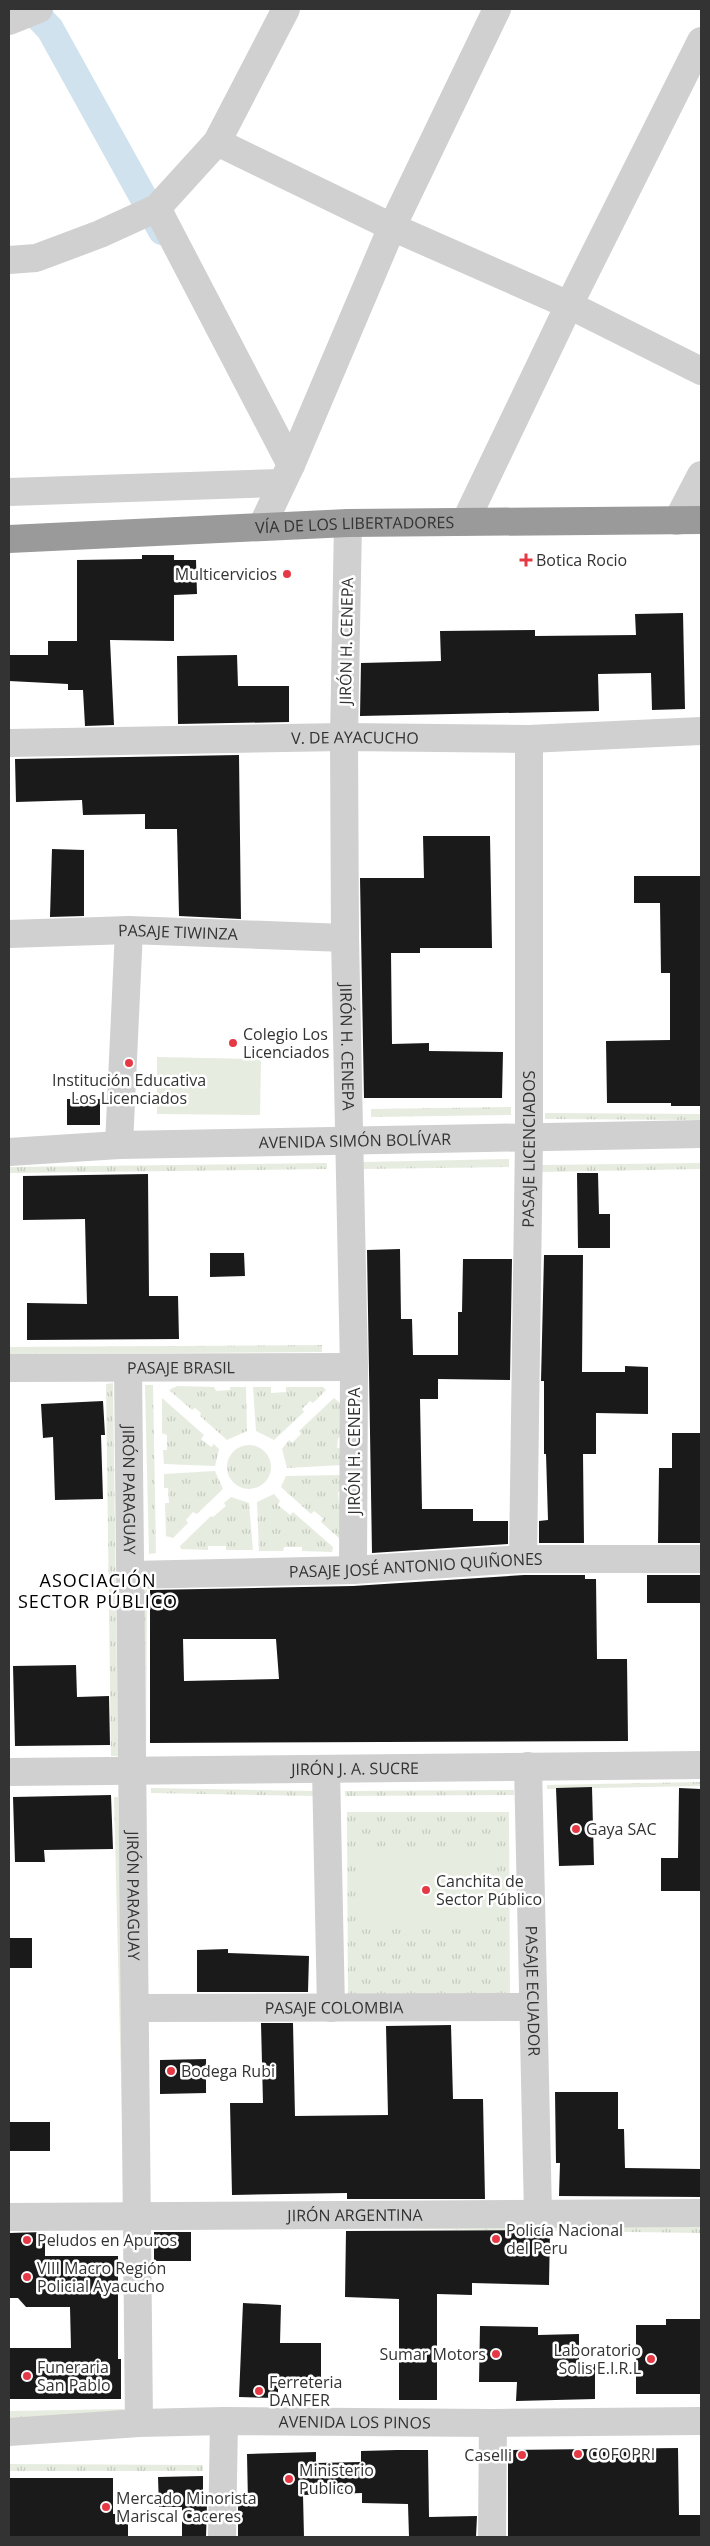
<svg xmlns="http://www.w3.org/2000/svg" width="710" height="2546" font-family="'Open Sans',sans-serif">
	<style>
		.grass { fill: url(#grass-tufts) }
		.garden { fill: #e6ecdf }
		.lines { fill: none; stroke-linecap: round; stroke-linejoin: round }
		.canal { stroke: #cfe2ee; stroke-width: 28 }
		.building { fill: #1a1a1a; fill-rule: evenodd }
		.minor { stroke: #d0d0d0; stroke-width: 28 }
		.highway { stroke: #9a9a9a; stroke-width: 28 }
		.poi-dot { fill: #e63946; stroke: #fff; stroke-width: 2 }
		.labels { text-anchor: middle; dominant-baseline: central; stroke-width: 5; stroke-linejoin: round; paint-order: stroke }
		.street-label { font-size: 16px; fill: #333; stroke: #fff }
		.poi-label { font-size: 16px; fill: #333; stroke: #fff; text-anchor: start }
		.neighbourhood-label { font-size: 18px; letter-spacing: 1px; fill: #000; stroke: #fff }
	</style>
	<defs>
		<pattern id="grass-tufts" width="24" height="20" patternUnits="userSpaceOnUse" patternTransform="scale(1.25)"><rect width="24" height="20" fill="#e6ecdf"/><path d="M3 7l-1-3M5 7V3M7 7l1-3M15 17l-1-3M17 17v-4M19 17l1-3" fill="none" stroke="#c6cbc0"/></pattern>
	</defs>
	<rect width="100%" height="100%" fill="#fff"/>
	<g class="grass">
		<polygon points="511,1107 511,1115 371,1117 371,1109"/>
		<polygon points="545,1113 701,1114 701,1120 545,1119"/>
		<polygon points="509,1159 509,1167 363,1169 362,1162"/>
		<polygon points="327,1163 327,1169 9,1173 9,1167"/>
		<polygon points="701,1163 701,1169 541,1172 542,1165"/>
		<polygon points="322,1345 322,1352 9,1354 9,1347"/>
		<polygon points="113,1383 118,1756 111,1756 106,1384"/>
		<polygon points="145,1385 153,1385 156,1553 149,1554"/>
		<polygon points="177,1386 214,1387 216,1391 230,1390 230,1387 246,1387 247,1431 227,1440 200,1416 201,1413 195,1408 192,1410 169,1390"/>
		<polygon points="253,1387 271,1387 271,1393 286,1392 286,1387 323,1387 326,1390 313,1403 310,1401 302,1409 304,1412 274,1440 256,1431"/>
		<polygon points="162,1398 204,1435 201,1439 211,1447 214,1444 219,1449 215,1466 164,1464 163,1450 167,1450 167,1435 162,1433"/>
		<polygon points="334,1398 340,1403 341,1437 338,1438 337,1448 341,1448 342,1465 287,1468 282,1449 289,1440 292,1443 301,1434 299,1431"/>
		<circle cx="249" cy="1467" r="22"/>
		<polygon points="215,1471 223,1489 197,1514 193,1512 186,1520 188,1523 173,1538 166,1536 165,1503 169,1503 168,1488 164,1488 164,1474"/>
		<polygon points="342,1475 343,1491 338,1492 339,1504 343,1504 340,1539 321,1522 323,1518 314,1511 311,1514 281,1487 286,1476"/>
		<polygon points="274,1494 280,1501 278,1505 290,1515 293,1512 333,1547 332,1552 302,1551 302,1547 284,1547 283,1551 259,1551 257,1502"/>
		<polygon points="231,1497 249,1503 253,1550 226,1550 226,1546 208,1546 208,1550 181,1549 180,1546 211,1516 213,1517 226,1506 224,1503"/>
		<polygon points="142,1586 147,1586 146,1751 141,1751"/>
		<polygon points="701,1782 701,1786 547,1789 547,1785"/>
		<polygon points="151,1788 314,1791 314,1796 151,1793"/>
		<polygon points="514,1790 514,1795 345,1796 345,1791"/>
		<polygon points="114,1797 118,1797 128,2198 124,2198"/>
		<polygon points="347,1812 509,1812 510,1999 348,2000"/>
		<polygon points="153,2225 701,2226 701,2233"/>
		<polygon points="124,2409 125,2415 9,2418 9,2411"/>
		<polygon points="9,2464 203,2465 203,2471 9,2471"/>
	</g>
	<g class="garden">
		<polygon points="157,1057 261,1059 260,1115 157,1114"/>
		<polygon points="496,1851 497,1929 356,1929 356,1852"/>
	</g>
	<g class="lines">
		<polyline class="canal" points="31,9 50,29 162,231"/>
	</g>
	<g class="building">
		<polygon points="142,555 174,555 174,560 196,560 197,594 174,595 174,641 110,640 114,725 85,726 83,690 68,690 68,684 9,681 9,655 48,655 48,641 77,641 77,560 142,559"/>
		<polygon points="683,613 685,709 652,710 651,673 598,674 599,711 360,716 361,663 441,661 440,631 535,630 535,636 636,635 635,614"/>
		<polygon points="237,655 238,686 289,686 289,722 178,724 177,656"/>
		<polygon points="239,755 241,919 179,916 177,829 145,829 145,814 83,815 82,800 16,802 15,759"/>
		<polygon points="423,836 490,836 492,948 420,948 420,953 391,953 392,1044 429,1043 429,1051 503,1052 502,1098 364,1098 360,878 424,878"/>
		<polygon points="52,849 84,850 84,916 50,917"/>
		<polygon points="634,876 701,876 701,1106 671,1106 671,1103 607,1103 606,1041 670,1040 670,973 661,973 660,903 634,903"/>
		<rect x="67" y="1099" width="33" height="26"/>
		<polygon points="577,1173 598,1173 599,1214 610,1214 610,1248 578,1248"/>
		<polygon points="148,1174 149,1296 178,1296 179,1339 27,1340 27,1303 87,1304 85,1219 23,1220 23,1176"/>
		<polygon points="400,1249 401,1319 412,1319 413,1355 458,1355 458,1312 462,1312 463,1259 512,1259 510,1380 438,1379 438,1399 420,1399 422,1509 473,1509 473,1521 508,1521 508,1544 372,1553 367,1250"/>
		<polygon points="210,1253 244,1253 245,1276 210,1277"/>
		<polygon points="544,1255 583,1255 582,1372 625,1372 625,1366 648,1367 648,1414 596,1413 596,1454 583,1454 584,1543 539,1543 539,1521 548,1520 546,1454 544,1454 544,1381 541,1381"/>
		<polygon points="103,1401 105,1435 101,1435 103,1499 55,1500 53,1437 43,1438 41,1404"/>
		<polygon points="672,1433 701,1433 701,1543 658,1543 659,1468 672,1468"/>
		<path d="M524,1575h61v4h11l1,80h30l1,82 -478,2v-153l203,-4zM183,1639h93l3,40 -95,2z"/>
		<rect x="647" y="1575" width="54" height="28"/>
		<polygon points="76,1665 77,1697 109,1696 110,1745 15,1746 13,1666"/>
		<polygon points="592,1787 594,1865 559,1866 556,1788"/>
		<polygon points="679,1788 701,1789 701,1891 661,1891 661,1858 678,1858"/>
		<polygon points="111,1795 113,1849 44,1850 45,1862 15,1862 13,1797"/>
		<rect x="9" y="1938" width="23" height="30"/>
		<polygon points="228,1949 228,1953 309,1956 308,1992 197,1992 197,1950"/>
		<polygon points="261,2023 293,2023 295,2116 388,2115 386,2026 451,2025 453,2099 483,2099 485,2199 347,2199 347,2193 232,2195 230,2103 263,2103"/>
		<polygon points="206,2059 206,2093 160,2094 160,2060"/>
		<polygon points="555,2092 618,2092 618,2129 624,2129 625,2168 701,2169 701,2197 559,2196 560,2163 556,2163"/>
		<rect x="9" y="2122" width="41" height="29"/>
		<polygon points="550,2230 549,2285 472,2283 472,2295 437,2294 437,2400 399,2400 399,2299 345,2297 346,2231"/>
		<polygon points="45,2232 45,2256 118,2256 118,2359 121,2359 121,2399 9,2399 9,2348 71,2348 70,2307 26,2307 18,2298 9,2298 9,2233"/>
		<rect x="154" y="2232" width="37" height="29"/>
		<polygon points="243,2303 281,2305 280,2343 321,2343 321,2381 278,2382 278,2398 239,2397"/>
		<polygon points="666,2319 701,2319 701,2394 636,2394 636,2325 666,2325"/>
		<polygon points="480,2326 538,2327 538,2335 579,2334 579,2364 595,2364 595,2399 516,2401 517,2382 479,2382"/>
		<polygon points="678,2448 679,2515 701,2515 701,2537 508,2537 508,2450"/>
		<polygon points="397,2450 428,2450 429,2517 477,2516 476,2537 409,2537 408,2504 362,2503 362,2493 303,2495 304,2537 238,2537 238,2503 248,2503 247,2454 316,2452 316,2463 361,2462 361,2451"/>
		<polygon points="203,2476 203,2504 207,2504 206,2537 182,2537 182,2507 159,2507 158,2477"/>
		<polygon points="9,2478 113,2478 113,2514 128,2514 128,2537 9,2537"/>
	</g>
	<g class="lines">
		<g class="minor">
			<polyline points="9,21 39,9"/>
			<polyline points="217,142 392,227 569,305 701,371"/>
			<polyline points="157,208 291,465"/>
			<polyline points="9,260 36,258 100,234 157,208 217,142 286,9"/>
			<polyline points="9,492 280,483"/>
			<polyline points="677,521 701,475"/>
			<polyline points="465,522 569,305 701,41"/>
			<path id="s1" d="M348,523l-4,214 1,201 9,429 -1,203"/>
			<polyline points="262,526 291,465 392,227 497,9"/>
			<path id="s2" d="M9,743l335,-6 185,2 172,-8"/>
			<path id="s3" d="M9,934l120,-4 216,8"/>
			<polyline points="119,1145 129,930"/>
			<path id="s4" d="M9,1152l110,-7 582,-11"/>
			<path id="s5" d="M9,1368l345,-1"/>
			<path id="s6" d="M128,1368l11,1055"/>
			<path id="s7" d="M523,1559l6,-420v-400"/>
			<path id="s8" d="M130,1575l223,-5 170,-11h178"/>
			<path id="s9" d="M528,1766l10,448"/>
			<polyline points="326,1769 331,2008"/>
			<path id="s10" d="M9,1772l692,-7"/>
			<path id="s11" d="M135,2008l398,-1"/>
			<path id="s12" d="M9,2217l692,-4"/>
			<path id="s13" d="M9,2432l130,-9 85,-2 269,2 208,-2"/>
			<polyline points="222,2537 224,2421"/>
			<polyline points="492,2537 493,2423"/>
		</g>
		<path class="highway" id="s14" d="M9,539l339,-16 353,-3"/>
	</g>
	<g class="poi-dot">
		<path d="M523.5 552.5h5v5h5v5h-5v5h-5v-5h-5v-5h5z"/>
		<circle cx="287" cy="574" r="5"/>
		<circle cx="233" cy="1043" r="5"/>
		<circle cx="129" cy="1063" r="5"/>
		<circle cx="576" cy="1829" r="5"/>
		<circle cx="426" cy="1890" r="5"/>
		<circle cx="171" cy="2071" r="5"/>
		<circle cx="496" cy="2239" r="5"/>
		<circle cx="27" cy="2240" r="5"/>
		<circle cx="27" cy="2277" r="5"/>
		<circle cx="496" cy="2354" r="5"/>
		<circle cx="651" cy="2359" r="5"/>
		<circle cx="27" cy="2376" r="5"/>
		<circle cx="259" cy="2391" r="5"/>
		<circle cx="578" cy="2454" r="5"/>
		<circle cx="522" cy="2455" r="5"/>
		<circle cx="289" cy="2479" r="5"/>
		<circle cx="106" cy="2507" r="5"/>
	</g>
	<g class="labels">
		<g class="street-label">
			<text stroke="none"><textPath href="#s14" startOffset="346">VÍA DE LOS LIBERTADORES</textPath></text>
			<text transform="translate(346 641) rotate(-89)">JIRÓN H. CENEPA</text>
			<text stroke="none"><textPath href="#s2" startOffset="346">V. DE AYACUCHO</textPath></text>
			<text stroke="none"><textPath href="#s3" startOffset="169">PASAJE TIWINZA</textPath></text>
			<text stroke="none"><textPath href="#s1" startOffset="524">JIRÓN H. CENEPA</textPath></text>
			<text stroke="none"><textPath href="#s4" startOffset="346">AVENIDA SIMÓN BOLÍVAR</textPath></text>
			<text stroke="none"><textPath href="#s7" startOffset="410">PASAJE LICENCIADOS</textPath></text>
			<text stroke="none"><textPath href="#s5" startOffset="172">PASAJE BRASIL</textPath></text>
			<text transform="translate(354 1451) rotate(-90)">JIRÓN H. CENEPA</text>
			<text stroke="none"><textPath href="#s6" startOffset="122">JIRÓN PARAGUAY</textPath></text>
			<text stroke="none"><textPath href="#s8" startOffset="286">PASAJE JOSÉ ANTONIO QUIÑONES</textPath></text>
			<text stroke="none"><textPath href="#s10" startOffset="346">JIRÓN J. A. SUCRE</textPath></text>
			<text stroke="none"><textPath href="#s6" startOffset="528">JIRÓN PARAGUAY</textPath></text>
			<text stroke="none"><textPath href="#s9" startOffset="225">PASAJE ECUADOR</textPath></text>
			<text stroke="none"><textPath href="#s11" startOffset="199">PASAJE COLOMBIA</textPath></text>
			<text stroke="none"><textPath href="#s12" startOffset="346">JIRÓN ARGENTINA</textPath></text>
			<text stroke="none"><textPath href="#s13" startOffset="346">AVENIDA LOS PINOS</textPath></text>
		</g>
		<g class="poi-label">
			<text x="536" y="560">Botica Rocio</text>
			<text x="277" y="574" text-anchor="end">Multicervicios</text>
			<text x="243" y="1034">Colegio Los<tspan x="243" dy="18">Licenciados</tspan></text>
			<text x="129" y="1080" text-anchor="middle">Institución Educativa<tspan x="129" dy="18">Los Licenciados</tspan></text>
			<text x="586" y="1829">Gaya SAC</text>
			<text x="436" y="1881">Canchita de<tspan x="436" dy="18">Sector Público</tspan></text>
			<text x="181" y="2071">Bodega Rubi</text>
			<text x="506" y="2230">Policía Nacional<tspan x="506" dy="18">del Peru</tspan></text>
			<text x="37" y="2240">Peludos en Apuros</text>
			<text x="37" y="2268">VIII Macro Región<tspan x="37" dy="18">Policial Ayacucho</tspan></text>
			<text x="641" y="2350" text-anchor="end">Laboratorio<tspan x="641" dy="18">Solis E.I.R.L</tspan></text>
			<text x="486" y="2354" text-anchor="end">Sumar Motors</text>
			<text x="37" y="2367">Funeraria<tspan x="37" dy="18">San Pablo</tspan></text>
			<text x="269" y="2382">Ferreteria<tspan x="269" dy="18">DANFER</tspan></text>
			<text x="588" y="2454">COFOPRI</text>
			<text x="512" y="2455" text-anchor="end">Caselli</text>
			<text x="299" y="2470">Ministerio<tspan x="299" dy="18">Publico</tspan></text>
			<text x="116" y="2498">Mercado Minorista<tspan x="116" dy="18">Mariscal Caceres</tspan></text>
		</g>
		<g class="neighbourhood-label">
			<text x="98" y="1580">ASOCIACIÓN<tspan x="98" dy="21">SECTOR PÚBLICO</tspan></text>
		</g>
	</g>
	<rect width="710" height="2546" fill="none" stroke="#333333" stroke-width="20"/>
</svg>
